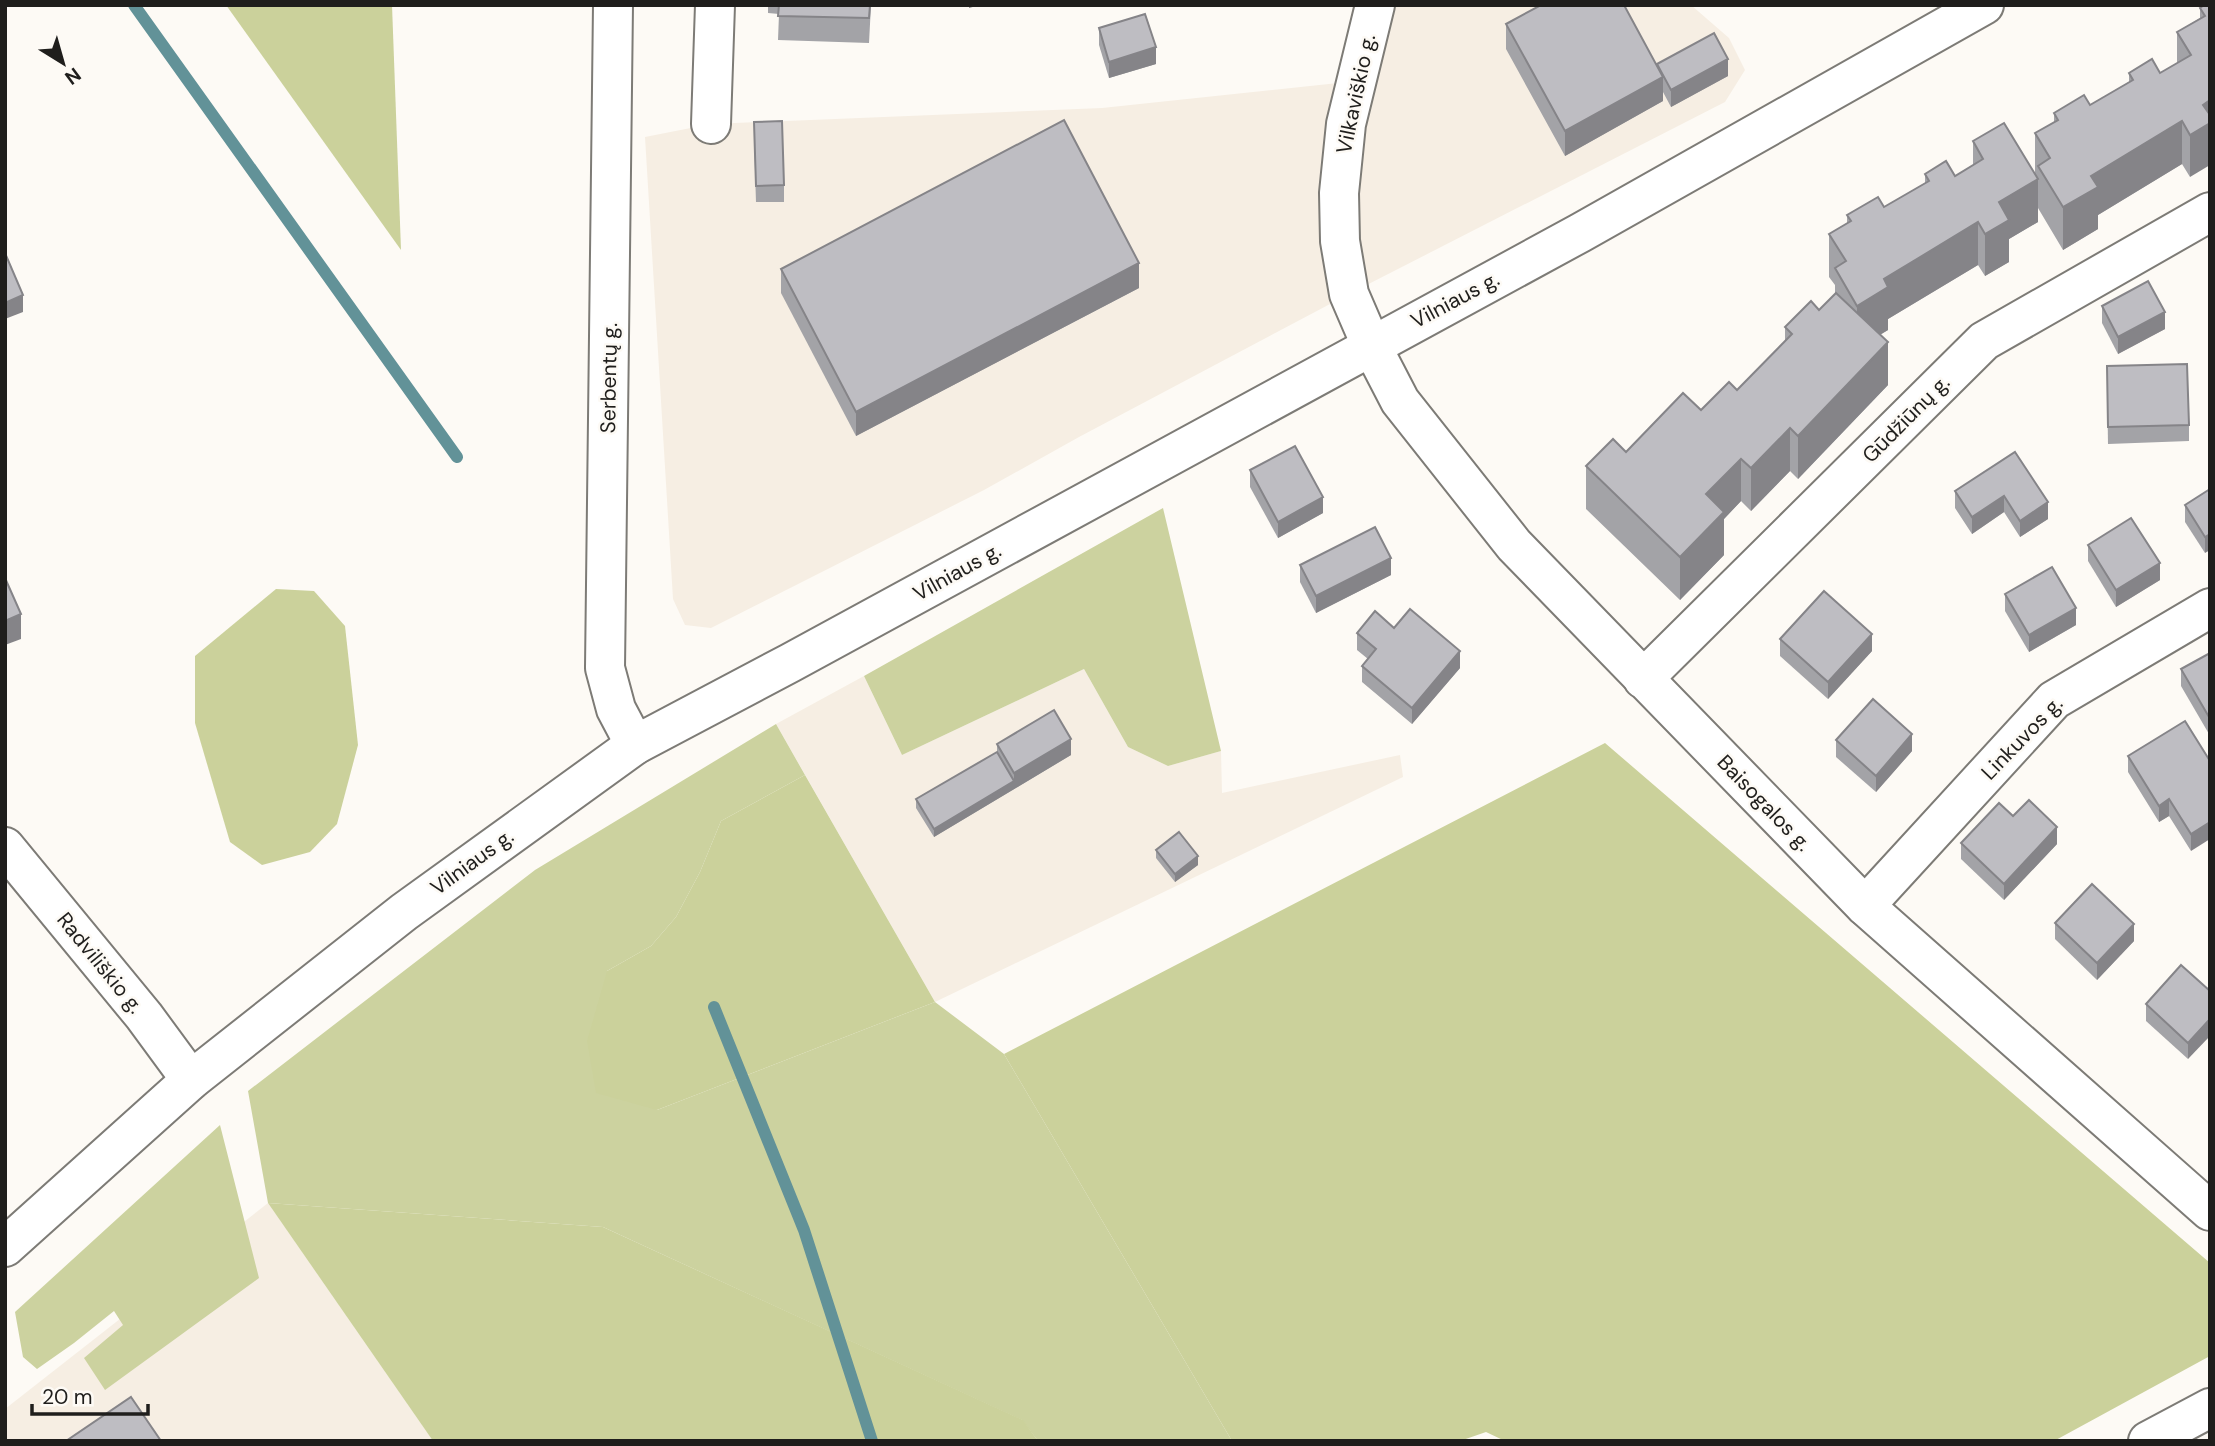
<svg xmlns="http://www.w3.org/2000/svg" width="2215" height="1446" font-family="'DM Sans',sans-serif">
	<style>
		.built { fill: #f6eee3 }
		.green { fill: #ccd29f }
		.forest { fill: #cbd19b }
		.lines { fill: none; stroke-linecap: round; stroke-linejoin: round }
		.stream { stroke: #629298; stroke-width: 12 }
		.street-casing { stroke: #7d7b76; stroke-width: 42 }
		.primary-casing { stroke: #7d7b76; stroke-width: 42 }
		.highway-casing { stroke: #7d7b76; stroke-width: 42 }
		.street { stroke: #fff; stroke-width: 38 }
		.primary { stroke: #fff; stroke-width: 38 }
		.highway { stroke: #fff; stroke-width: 38 }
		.wall { fill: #a3a3a7 }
		.shaded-wall { fill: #858488 }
		.building { fill: #bebdc2; stroke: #858488; stroke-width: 2 }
		.labels { text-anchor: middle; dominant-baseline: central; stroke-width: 5; stroke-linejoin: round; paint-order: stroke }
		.street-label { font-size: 21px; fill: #1f1e1c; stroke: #fdfaf5 }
	</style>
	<rect width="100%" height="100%" fill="#fdfaf5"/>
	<g class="built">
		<polygon points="1375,5 1691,5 1729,38 1745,70 1725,102 1349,294 1079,437 984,490 711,628 685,625 673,599 645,137 711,124 1102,108 1357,81"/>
		<polygon points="1084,669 1128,747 1168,766 1221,751 1222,793 1400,755 1403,777 935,1002 776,724 864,676 902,755"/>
		<polygon points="268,1203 433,1441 5,1441 5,1409"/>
	</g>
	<g class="green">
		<polygon points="1163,508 1221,751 1168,766 1128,747 1084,669 902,755 864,676"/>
		<polygon points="776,724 805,775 721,821 700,872 676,917 651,946 607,971 657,1110 935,1002 1004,1054 1232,1441 1038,1441 1022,1420 603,1227 268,1203 248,1091 535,870"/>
		<polygon points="220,1125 259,1278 105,1390 84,1358 123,1325 114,1311 74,1343 37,1369 23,1357 15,1312"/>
	</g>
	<g class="forest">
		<polygon points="226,5 392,5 401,250"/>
		<polygon points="276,589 314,591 345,626 358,745 337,824 310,852 262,865 230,842 195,723 195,656"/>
		<polygon points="1605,743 2210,1263 2210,1356 2054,1441 1505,1441 1486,1432 1460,1441 1232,1441 1004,1054"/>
		<polygon points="805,775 935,1002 657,1110 596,1093 587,1041 607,971 651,946 676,917 700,872 721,821"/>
		<polygon points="268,1203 603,1227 1023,1420 1038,1441 433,1441"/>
	</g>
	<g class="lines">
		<g class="stream">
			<polyline points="134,5 457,457"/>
			<polyline points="714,1007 804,1230 872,1441"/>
		</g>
		<g class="street-casing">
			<g id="street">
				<polyline points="1375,5 1346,124 1339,193 1340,241 1349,294 1371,345 1400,401 1514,545 1865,906 2210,1211"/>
				<polyline points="711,124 715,5"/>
				<polyline points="1643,679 1984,341 2210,212"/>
				<polyline points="5,847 144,1016 191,1080"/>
				<polyline points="1865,906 2054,700 2210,608"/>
				<polyline points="2148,1441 2210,1408"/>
			</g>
		</g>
		<g class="primary-casing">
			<polyline id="primary" points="613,5 605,668 616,709 635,745"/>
		</g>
		<g class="highway-casing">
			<polyline id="highway" points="5,1247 191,1080 404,912 635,745 790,663 1580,233 1984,5"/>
		</g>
		<use href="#street" class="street"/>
		<use href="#primary" class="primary"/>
		<use href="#highway" class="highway"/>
	</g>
	<g class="wall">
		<polygon points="768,5 871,5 869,43 778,40 779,14 768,13"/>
		<polygon points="2210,5 2190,177 2182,164 2098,215 2098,229 2063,250 2038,208 2038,180 2038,222 2009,239 2009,262 1985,276 1978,265 1888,319 1888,330 1880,335 1888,385 1798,479 1790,471 1751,511 1741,501 1724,519 1724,555 1680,600 1586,509 1586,466 1626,452 1737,390 1785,341 1785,327 1819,310 1835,294 1835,285 1829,277 1829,234 1847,223 1847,215 1884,207 1925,183 1925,174 1955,176 1973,165 1973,141 2035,175 2035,133 2054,122 2054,113 2090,105 2129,82 2129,73 2160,73 2177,63 2177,32 2200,18 2200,8"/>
		<polygon points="1506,24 1657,65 1728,76 1671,107 1663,92 1663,101 1565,156 1506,49"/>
		<polygon points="1099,28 1156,64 1109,78 1099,45"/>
		<polygon points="754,139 784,185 784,202 756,202"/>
		<polygon points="781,269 1139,288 856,436 781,293"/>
		<polygon points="2102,306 2165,329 2118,354 2102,323"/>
		<polygon points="2107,383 2189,425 2189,441 2108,444"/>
		<polygon points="2015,452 2048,519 2020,537 2004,512 1972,534 1955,508 1955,491"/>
		<polygon points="1250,470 1323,513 1278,538 1250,487"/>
		<polygon points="2210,489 2205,553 2185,522 2185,505"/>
		<polygon points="2088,545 2160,580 2116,607 2088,561"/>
		<polygon points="1300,565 1391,575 1316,613 1300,582"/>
		<polygon points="2005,594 2076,625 2029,652 2005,611"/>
		<polygon points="1394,628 1460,668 1412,724 1362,682 1362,666 1368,659 1357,650 1357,633"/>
		<polygon points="1780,639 1872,651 1828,699 1780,656"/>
		<polygon points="2210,653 2209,734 2181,686 2181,669"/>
		<polygon points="1836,740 1912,751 1876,792 1836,757"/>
		<polygon points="997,744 1071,755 934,837 916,808 916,799 997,752"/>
		<polygon points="2128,756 2210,761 2191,851 2169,816 2159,822 2128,772"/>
		<polygon points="2013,816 2057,844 2004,900 1961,859 1961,843"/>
		<polygon points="1156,850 1198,865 1175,882 1156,858"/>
		<polygon points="2055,923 2134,941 2097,980 2055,939"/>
		<polygon points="2210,991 2188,1059 2146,1021 2146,1004"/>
	</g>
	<g class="shaded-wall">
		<polygon points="969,5 980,5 969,8"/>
		<polygon points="1156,47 1156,64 1109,78 1109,62"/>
		<polygon points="1728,59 1728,76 1671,107 1671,90"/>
		<polygon points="1663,77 1663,101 1565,156 1565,131"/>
		<polygon points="2210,100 2210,165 2190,177 2190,135 2203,105"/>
		<polygon points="2182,121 2182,164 2098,215 2098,229 2063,250 2063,207 2091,176"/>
		<polygon points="2038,179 2038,222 2009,239 2009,262 1985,276 1985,234 1999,202"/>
		<polygon points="1978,222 1978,265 1888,319 1888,330 1857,348 1857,306 1884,279"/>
		<polygon points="1139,263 1139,288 856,436 856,412"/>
		<polygon points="23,295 23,312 5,319 5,303"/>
		<polygon points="2165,312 2165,329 2118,354 2118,337"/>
		<polygon points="1888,342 1888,385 1798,479 1798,436"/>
		<polygon points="1790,428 1790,471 1751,511 1751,468"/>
		<polygon points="1741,459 1741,501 1724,519 1724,555 1680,600 1680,557 1706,494"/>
		<polygon points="2004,496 2004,512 1972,534 1972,517"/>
		<polygon points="1323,497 1323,513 1278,538 1278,522"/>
		<polygon points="2048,502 2048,519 2020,537 2020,521"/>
		<polygon points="2210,534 2210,550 2205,553 2205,537"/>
		<polygon points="1391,558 1391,575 1316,613 1316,596"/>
		<polygon points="2160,563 2160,580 2116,607 2116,590"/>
		<polygon points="2076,608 2076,625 2029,652 2029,635"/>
		<polygon points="21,614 21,639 5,645 5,621"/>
		<polygon points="1872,634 1872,651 1828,699 1828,682"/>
		<polygon points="1460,651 1460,668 1412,724 1412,708"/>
		<polygon points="1912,734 1912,751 1876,792 1876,776"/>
		<polygon points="1071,739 1071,755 934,837 934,829 1014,781 1014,773"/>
		<polygon points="2169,799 2169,816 2159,822 2159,806"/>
		<polygon points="2210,822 2210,839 2191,851 2191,834"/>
		<polygon points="2057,827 2057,844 2004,900 2004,884"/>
		<polygon points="1198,856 1198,865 1175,882 1175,874"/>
		<polygon points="2134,924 2134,941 2097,980 2097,963"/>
		<polygon points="2210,1019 2210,1036 2188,1059 2188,1043"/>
	</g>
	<g class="building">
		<polygon points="779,5 870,5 869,18 778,16"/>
		<polygon points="1541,5 1624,5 1663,77 1565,131 1506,24"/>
		<polygon points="2204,5 2210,5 2210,100 2203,105 2210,115 2210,123 2190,135 2182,121 2091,176 2098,187 2063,207 2038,166 2050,158 2035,133 2058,120 2054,113 2084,95 2090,105 2133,80 2129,73 2152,59 2160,73 2191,55 2177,32 2205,16 2200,8"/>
		<polygon points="1145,14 1156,47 1109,62 1099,28"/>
		<polygon points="1714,33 1728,59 1671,90 1657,64"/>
		<polygon points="1064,120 1139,263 856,412 781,269"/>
		<polygon points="782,121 784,185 756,186 754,122"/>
		<polygon points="2004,123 2038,179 1999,202 2009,220 1985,234 1978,222 1884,279 1888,287 1857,306 1835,268 1846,261 1829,234 1851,221 1847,215 1878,197 1884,207 1929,181 1925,174 1946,161 1955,176 1983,159 1973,141"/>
		<polygon points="5,253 23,295 5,303"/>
		<polygon points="2148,281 2165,312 2118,337 2102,306"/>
		<polygon points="1836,293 1888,342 1798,436 1790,428 1751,468 1741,459 1706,494 1724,512 1680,557 1586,466 1613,439 1626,452 1683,393 1701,410 1729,382 1737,390 1792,334 1785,327 1811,301 1819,310"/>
		<polygon points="2187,364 2189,425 2108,427 2107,366"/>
		<polygon points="1295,446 1323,497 1278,522 1250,470"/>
		<polygon points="2015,452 2048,502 2020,521 2004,496 1972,517 1955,491"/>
		<polygon points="2210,489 2210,534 2205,537 2185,505"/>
		<polygon points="2131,518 2160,563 2116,590 2088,545"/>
		<polygon points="1375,527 1391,558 1316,596 1300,565"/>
		<polygon points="2052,567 2076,608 2029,635 2005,594"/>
		<polygon points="5,578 21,614 5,621"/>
		<polygon points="1824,591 1872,634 1828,682 1780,639"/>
		<polygon points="1410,609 1460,651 1412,708 1362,666 1376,649 1357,633 1375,611 1394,628"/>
		<polygon points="2210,653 2210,717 2209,717 2181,669"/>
		<polygon points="1873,699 1912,734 1876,776 1836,740"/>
		<polygon points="1054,710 1071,739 1014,773 997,744"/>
		<polygon points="2185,721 2210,761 2210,822 2191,834 2169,799 2159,806 2128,756"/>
		<polygon points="997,752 1014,781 934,829 916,799"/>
		<polygon points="2029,800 2057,827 2004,884 1961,843 1999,803 2013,816"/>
		<polygon points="1179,832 1198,856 1175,874 1156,850"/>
		<polygon points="2092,884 2134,924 2097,963 2055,923"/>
		<polygon points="2181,965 2210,991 2210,1019 2188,1043 2146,1004"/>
		<polygon points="131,1397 161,1441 66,1441"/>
	</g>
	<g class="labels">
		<g class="street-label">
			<text transform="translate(1356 94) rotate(-78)">Vilkaviškio g.</text>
			<text transform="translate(1455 300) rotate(-28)">Vilniaus g.</text>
			<text transform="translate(609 378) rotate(-89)">Serbentų g.</text>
			<text transform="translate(1906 419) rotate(-45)">Gūdžiūnų g.</text>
			<text transform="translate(957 572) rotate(-29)">Vilniaus g.</text>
			<text transform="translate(2022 738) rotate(-46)">Linkuvos g.</text>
			<text transform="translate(1764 803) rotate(46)">Baisogalos g.</text>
			<text transform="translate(472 862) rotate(-36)">Vilniaus g.</text>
			<text transform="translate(100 963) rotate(51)">Radviliškio g.</text>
		</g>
	</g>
	<rect width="2215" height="1446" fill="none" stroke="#1f1e1c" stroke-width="14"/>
	<g transform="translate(63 63) rotate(143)" stroke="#fdfaf5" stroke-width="5" paint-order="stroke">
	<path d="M0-5L12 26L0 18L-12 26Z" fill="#1f1e1c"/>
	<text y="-10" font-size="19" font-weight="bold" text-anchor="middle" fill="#1f1e1c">N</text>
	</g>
	<path d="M32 1404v10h116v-10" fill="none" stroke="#1f1e1c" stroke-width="3.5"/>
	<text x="42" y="1404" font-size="21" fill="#1f1e1c" stroke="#fdfaf5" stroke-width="5" paint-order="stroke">20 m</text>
</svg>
